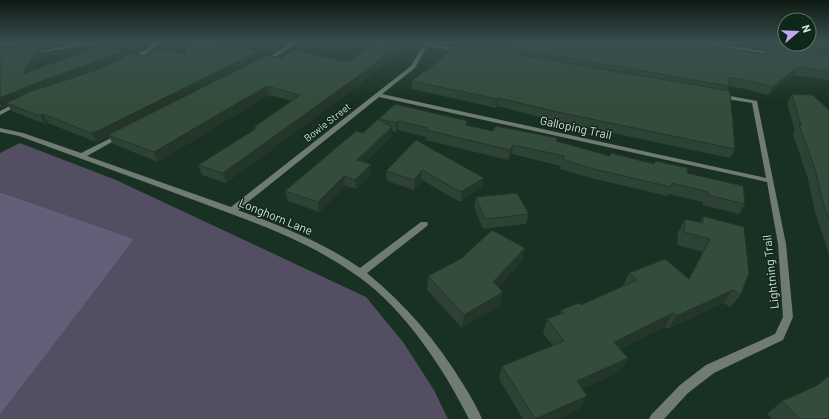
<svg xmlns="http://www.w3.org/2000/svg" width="829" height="419" font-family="Barlow,sans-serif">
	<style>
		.green { fill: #534e62 }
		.forest { fill: #655e78 }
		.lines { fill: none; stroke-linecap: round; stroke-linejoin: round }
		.minor { fill: #6f7b73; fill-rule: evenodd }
		.wall { fill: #2d4134 }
		.shaded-wall { fill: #24352a }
		.building { fill: #344c3c; stroke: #24352a }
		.labels { text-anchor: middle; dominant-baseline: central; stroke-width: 3; stroke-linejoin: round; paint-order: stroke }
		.far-street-label { font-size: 10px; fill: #d4e2d8; stroke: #0f2719 }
		.street-label { font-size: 12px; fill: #d4e2d8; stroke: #0f2719 }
	</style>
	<rect width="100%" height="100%" fill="#193122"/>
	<polygon class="green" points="20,143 116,180 366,297 403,342 434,390 448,419 0,419 0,415 133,239 0,192 0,153"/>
	<polygon class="forest" points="0,192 134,239 0,415"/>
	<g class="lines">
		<g class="minor">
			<polygon points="90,42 103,42 31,54 29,53"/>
			<path d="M154,42h4c-5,9 -19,18 -29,18v-2l18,-9z"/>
			<polygon points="293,42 299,42 267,62 263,61"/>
			<path d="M425,42l40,8 -2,1 -36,-5 -12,22 -33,26 384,84 -14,-75 -32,-5 -3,-2 3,-2 37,7 29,143 7,73 -10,23 -69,33 -26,20 -24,26h-15l2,-4 29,-30 26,-20 69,-31 8,-17 -5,-73 -11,-62 -388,-85 -141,113c42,16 85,32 122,58l61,-46h6l1,2 -1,2 -60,47c38,31 70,68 96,111 7,11 14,23 19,35h-13c-25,-50 -64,-109 -110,-142 -42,-30 -82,-46 -130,-64 -69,-26 -140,-51 -210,-77l-19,-4v-4l23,5 58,20 36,-18h4v2l-34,19 144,51 180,-141z"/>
			<polygon points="693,42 706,42 775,53 777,54 775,55"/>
			<polygon points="19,101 21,102 21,104 0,115 0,111"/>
		</g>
	</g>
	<g class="wall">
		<polygon points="0,42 44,48 39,49 42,54 33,71 126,56 186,55 186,42 237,42 237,45 228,46 258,59 281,58 343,61 397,54 358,86 226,183 202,175 198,165 254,130 254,127 292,101 269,95 158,162 113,144 109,137 102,140 96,142 48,123 45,124 12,111 8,106 3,108 0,107"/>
		<polygon points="462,42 715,42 715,47 764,54 766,50 763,49 762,42 829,42 829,80 793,75 768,95 750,90 729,86 727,91 735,149 730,158 551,120 497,106 496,108 412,89 412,81 427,71 462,45"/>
		<polygon points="792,94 829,110 829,254 815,212 808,179 793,134 795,132 787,102"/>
		<polygon points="379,119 467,125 493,131 556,141 610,156 654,163 655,161 687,173 745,204 739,214 703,205 703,202 668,194 667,196 591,178 560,169 560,166 512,154 508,160 426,140 426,137 398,130 396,132 392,131 392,136 365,163 371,164 371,174 356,189 345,186 319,212 288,201 285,191 363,133 379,120"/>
		<polygon points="416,140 484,178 482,188 461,201 458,201 422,180 414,190 387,181 386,171"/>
		<polygon points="476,197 529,214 526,224 483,229 474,207"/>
		<polygon points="703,216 741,294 731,307 723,303 668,329 665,327 620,349 621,371 582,389 581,408 558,419 523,419 499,379 502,366 553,346 543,333 547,319 559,315 561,310 581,305 623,286 629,273 689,279 703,252 677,245 678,232 685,219 699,223"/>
		<polygon points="525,248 522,261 498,287 500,305 462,328 427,290 428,276"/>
		<polygon points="816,386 829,419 772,419 767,414 782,401"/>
	</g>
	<g class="shaded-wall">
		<polygon points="31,42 47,42 44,48 39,49 42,54 27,83 0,56 0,48"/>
		<polygon points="206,42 237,42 237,45 208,48"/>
		<polygon points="397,46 397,54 358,86 226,183 223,173"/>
		<polygon points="124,51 127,58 6,103 8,106 3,108 0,103 0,98 34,84"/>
		<polygon points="257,52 258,60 108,135 109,137 102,140 96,142 91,133"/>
		<polygon points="798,67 793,75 768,95 773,87"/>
		<polygon points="267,86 269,95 158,162 154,152"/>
		<polygon points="498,98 497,106 496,108 497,99"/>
		<polygon points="43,114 48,123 45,124 40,116"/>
		<polygon points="398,121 398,130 396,132 396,123"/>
		<polygon points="392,127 392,136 358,170 357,160"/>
		<polygon points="513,145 512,154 508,160 510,150"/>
		<polygon points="371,164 371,174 356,189 355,180"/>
		<polygon points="422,170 422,180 414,190 414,180"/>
		<polygon points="344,176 345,186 319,212 318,202"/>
		<polygon points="484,178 482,188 461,201 462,191"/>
		<polygon points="525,248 522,261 491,296 493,282"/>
		<polygon points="733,290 723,303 668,329 676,316"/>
		<polygon points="503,292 500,305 462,328 464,315"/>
		<polygon points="673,313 665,327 608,355 614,342"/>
		<polygon points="628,358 621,371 571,394 577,381"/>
		<polygon points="587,396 581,408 558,419 536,419"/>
	</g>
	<g class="building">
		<polygon points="0,42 31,42 0,48"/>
		<polygon points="186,42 213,42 257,52 98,131 91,133 43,114 40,116 6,103 29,92 97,70 133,53 145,56 163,49 186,55"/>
		<polygon points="376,42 397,46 357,77 223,173 198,165 257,128 254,127 300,95 267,86 154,152 108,135 267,55 281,58 296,50 343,61 349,61"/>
		<polygon points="477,42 715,42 715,47 768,55 767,47 829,56 829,72 798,67 773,87 754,82 728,77 729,86"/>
		<polygon points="768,42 785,42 785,44 809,44 809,42 829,42 829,51"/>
		<polygon points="458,44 730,91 735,149 553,111 498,98 497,99 412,81 424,71 427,71"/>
		<polygon points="38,46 23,74 101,46 124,51 34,84 0,98 0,52"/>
		<polygon points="792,94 813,95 829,110 829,220 823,202 815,169 799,125 801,126"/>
		<polygon points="395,104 468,121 465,125 493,131 496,126 557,138 556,141 610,156 611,153 654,164 655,161 688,168 687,173 743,186 745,204 708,195 708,192 672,183 671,187 594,169 562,159 564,156 513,145 510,150 426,130 428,128 398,121 396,123 379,119"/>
		<polygon points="378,119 392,127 357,160 371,164 355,180 344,176 318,202 285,191 356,131 363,133"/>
		<polygon points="416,140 484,178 462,191 459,191 422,170 414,180 386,171"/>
		<polygon points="517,193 529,214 485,219 476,197"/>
		<polygon points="703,216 744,227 749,273 741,294 733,290 676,316 673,313 614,342 628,358 577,381 587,396 535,419 502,366 564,341 547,319 564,313 561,310 579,303 581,305 637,280 629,273 665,259 689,279 710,239 684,232 685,219 703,223"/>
		<polygon points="492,230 525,248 493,282 503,292 464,315 428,276 462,258"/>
		<polygon points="829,376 829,419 800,419 782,401 816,386"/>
	</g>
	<linearGradient id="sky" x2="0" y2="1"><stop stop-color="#0e1b13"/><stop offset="0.42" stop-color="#384e4f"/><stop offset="1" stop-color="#384e4f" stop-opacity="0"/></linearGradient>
	<rect width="829" height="101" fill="url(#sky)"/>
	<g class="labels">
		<g class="far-street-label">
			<text transform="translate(327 122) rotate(-38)">Bowie Street</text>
		</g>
		<g class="street-label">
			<text transform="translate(576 127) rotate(12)">Galloping Trail</text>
			<text transform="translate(276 216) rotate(22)">Longhorn Lane</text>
			<text transform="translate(770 272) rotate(-96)">Lightning Trail</text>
		</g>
	</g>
	<g transform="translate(797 32) rotate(71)"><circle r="19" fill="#0f2719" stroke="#5e7265"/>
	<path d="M0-3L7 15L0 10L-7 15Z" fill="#bea9f4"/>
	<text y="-6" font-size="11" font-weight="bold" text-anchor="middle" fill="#d4e2d8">N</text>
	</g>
</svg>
